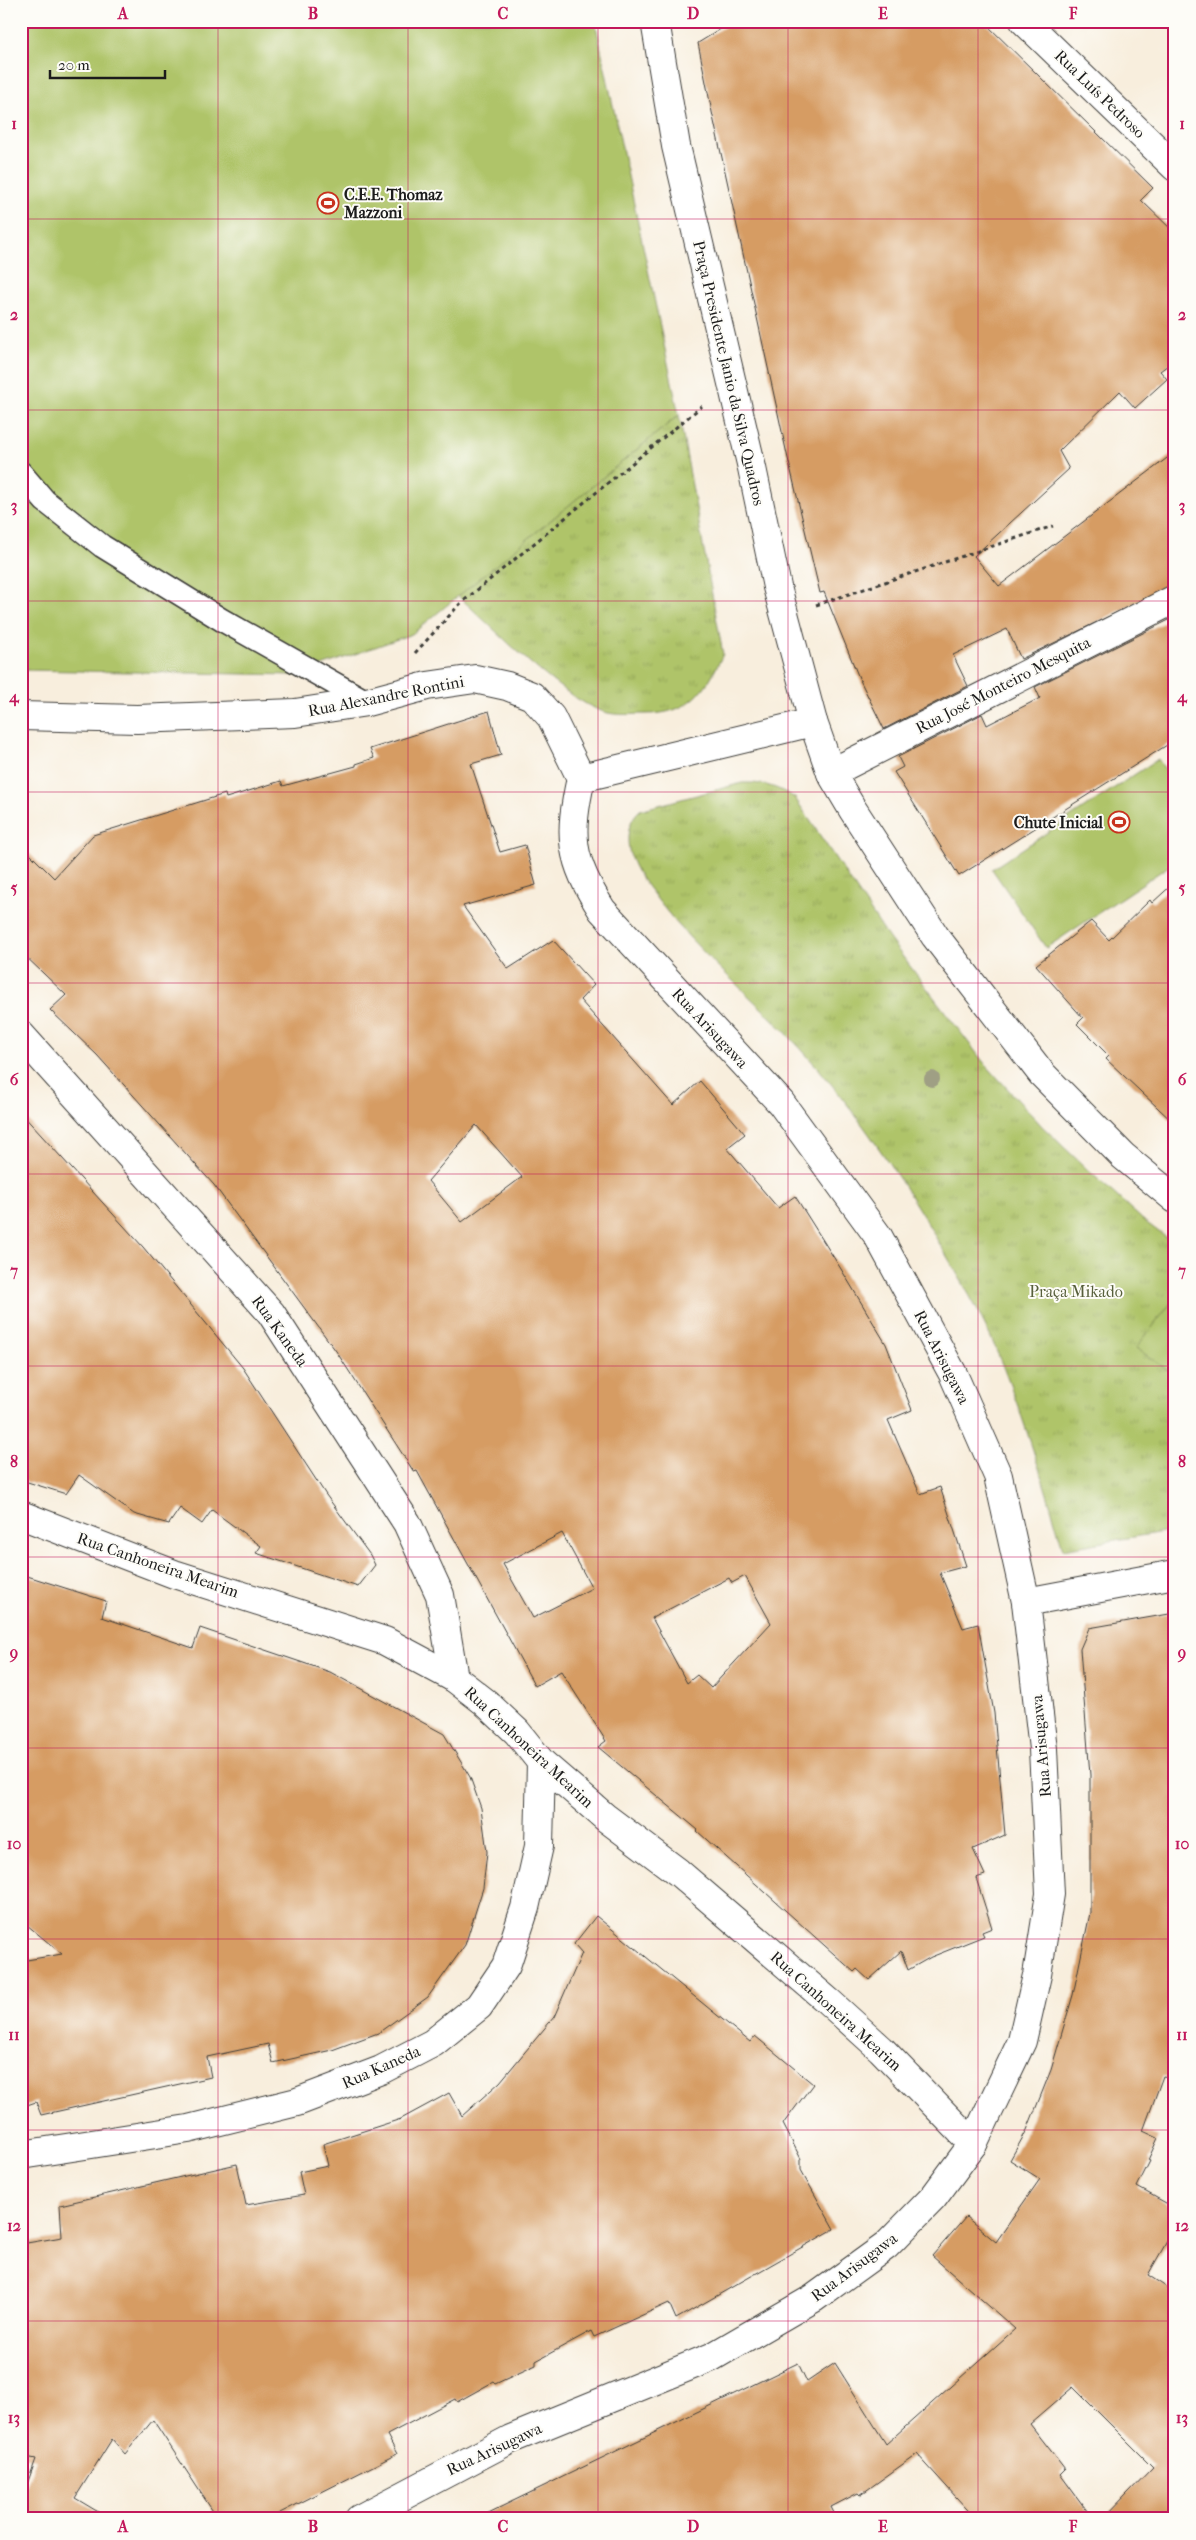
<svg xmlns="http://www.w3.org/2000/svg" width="1196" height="2540" font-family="'IM FELL French Canon',serif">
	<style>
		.grass { fill: url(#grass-tufts); stroke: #667042 }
		.pitch { fill: #afc469; stroke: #667042 }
		.building { fill: #d69c63; fill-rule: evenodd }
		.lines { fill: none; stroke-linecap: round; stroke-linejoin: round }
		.lane-casing { stroke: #3d3c39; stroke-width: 25 }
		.street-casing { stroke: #3d3c39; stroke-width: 30 }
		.path { stroke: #3d3c39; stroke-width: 3; stroke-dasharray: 4 4; stroke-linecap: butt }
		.lane { stroke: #fff; stroke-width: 22 }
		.street { stroke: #fff; stroke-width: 28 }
		.tree { fill: #9f9f84 }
		.grid { fill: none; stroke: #c2185b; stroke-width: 1; stroke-opacity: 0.55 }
		.labels { text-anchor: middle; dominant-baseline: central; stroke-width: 4; stroke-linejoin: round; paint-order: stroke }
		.street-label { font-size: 16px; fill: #1c1c1c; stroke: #fdfcf7 }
		.poi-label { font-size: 16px; font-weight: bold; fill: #1c1c1c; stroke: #fdfcf7; text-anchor: start }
		.park-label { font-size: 16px; fill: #575f3b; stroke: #fdfcf7 }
		.neatline { fill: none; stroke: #c2185b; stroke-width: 2 }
		.grid-label { font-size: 16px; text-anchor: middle; font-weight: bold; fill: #c2185b }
	</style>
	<defs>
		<pattern id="grass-tufts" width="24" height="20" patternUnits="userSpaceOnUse" patternTransform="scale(1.25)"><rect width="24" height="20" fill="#afc469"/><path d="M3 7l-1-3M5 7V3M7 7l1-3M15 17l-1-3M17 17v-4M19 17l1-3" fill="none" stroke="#96a85a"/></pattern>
	</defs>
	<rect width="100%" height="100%" fill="#fdfcf7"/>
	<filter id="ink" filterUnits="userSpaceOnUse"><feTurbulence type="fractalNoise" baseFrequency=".02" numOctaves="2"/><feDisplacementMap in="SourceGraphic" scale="10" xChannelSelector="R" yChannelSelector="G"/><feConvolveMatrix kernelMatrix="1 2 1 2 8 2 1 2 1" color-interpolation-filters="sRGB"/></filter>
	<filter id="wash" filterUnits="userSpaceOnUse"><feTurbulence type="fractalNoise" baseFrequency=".0096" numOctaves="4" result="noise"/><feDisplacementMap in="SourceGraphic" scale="20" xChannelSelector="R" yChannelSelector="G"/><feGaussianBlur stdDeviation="1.12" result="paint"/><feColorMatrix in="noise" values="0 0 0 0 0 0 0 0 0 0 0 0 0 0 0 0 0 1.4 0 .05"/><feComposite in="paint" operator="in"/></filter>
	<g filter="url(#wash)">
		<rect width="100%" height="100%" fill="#f8eedd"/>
		<g class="grass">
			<path d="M679,415l44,239c-17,37 -33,60 -77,60 -13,0 -29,2 -42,-2 -45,-15 -109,-83 -146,-116z"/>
			<path d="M742,783c20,-1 36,4 53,15l95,142 95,124 57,62 48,46 53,48 32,24v286l-112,19c-20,-71 -42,-141 -71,-209 -18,-40 -42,-78 -64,-116 -38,-61 -78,-122 -127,-175 -45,-50 -99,-92 -141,-146 -7,-10 -17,-21 -23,-32 -11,-19 -14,-46 3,-61z"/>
		</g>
		<g class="pitch">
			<polygon points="21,21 595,21 679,415 412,634 296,675 21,670"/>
			<polygon points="1158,759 1175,783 1175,862 1046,948 992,869"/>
			<polygon points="1175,1298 1175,1375 1136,1348"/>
		</g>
		<g id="blocks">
			<g class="building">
				<polygon points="734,21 983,21 1153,188 1141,200 1175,233 1175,360 1160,371 1167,379 1135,408 1120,391 1059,451 1069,469 974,556 999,586 1175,452 1175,584 1021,659 1007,629 953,655 968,686 884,729 859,678 824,592 820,593 786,450 712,112 698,43"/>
				<polygon points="1175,617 1175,740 959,876 894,772 903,767 898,757 982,714 987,725 1040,698 1035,687"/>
				<path d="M489,711l12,44 -30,9 29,88 25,-7 11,40 -73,21 45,63 45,-29 41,45 -14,15 93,105 27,-24 45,53 -18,14 51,60 17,-12 46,73 45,75 26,66 -24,10 32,74 20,-7 26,79 -26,7 23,55 15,-4 16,89 11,122 -32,14 12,26 -9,3 16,50 -10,4 2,4 -53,21 -23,13 -7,-19 -32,29 -12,-11 -3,3 -157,-141 1,-1 -100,-83 8,-6 -45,-70 -26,15 -118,-215 -3,1 -78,-121 -122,-166 -117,-130 -47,-45 16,-15 -45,-43v-107l33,33 39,-43 132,-41 1,4 55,-17 2,5 73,-20v-2l18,-6 -4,-9zM476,1125l46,52 -60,45 -34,-41zM562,1533l30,55 -59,30 -30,-54zM745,1576l26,47 -60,65 -14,-13 -10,8 -35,-65 77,-40 3,5z"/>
				<polygon points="1175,882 1175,1124 1106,1059 1109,1056 1077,1024 1083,1018 1036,965 1091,921 1109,940 1150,900 1152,903"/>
				<polygon points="21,1113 143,1247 243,1368 326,1495 370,1555 375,1565 358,1587 256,1553 261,1546 212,1510 202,1524 180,1508 169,1524 134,1514 79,1475 66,1494 21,1480"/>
				<polygon points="21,1574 106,1601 102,1617 193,1648 200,1628 330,1672 444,1734 470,1777 481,1808 487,1852 483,1888 465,1945 428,1997 378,2033 332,2050 273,2063 268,2044 207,2057 211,2077 41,2115 36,2102 21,2107 21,1961 62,1954 21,1920"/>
				<polygon points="1175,1613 1175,2079 1163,2076 1143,2131 1158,2138 1148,2160 1150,2161 1137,2187 1175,2208 1175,2227 1148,2275 1175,2293 1175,2519 1103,2519 1153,2467 1073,2387 1030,2424 1065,2469 1060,2474 1093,2519 976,2519 917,2454 860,2495 858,2493 831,2507 837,2519 476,2519 798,2363 807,2382 835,2363 886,2444 1015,2329 932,2256 966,2217 996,2242 1040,2179 1010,2160 1027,2130 1051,2070 1073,1995 1090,1913 1090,1775 1080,1649 1089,1628"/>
				<polygon points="596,1916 750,2042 755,2036 813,2084 783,2124 801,2159 801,2170 834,2229 676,2319 669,2303 594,2337 591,2331 536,2361 536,2365 495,2384 493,2382 457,2402 455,2399 387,2435 397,2454 268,2519 218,2519 153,2420 125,2454 112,2439 75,2498 110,2519 21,2519 21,2501 36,2459 21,2456 21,2244 62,2237 60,2205 237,2164 246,2205 304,2195 299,2172 328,2166 323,2144 401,2119 449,2093 462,2116 500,2082 554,2017 582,1953 574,1944"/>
			</g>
		</g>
	</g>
	<g filter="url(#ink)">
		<use href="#blocks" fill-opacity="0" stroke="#3d3c39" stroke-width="1"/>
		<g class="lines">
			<g class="lane-casing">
				<polyline id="lane" points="21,473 45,501 102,546 222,620 367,702"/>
			</g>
			<g class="street-casing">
				<g id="street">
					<polyline points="655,21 676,146 752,468 777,587 813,722 831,773 853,810 935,936 1042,1074 1123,1156 1175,1199"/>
					<polyline points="1024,21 1175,167"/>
					<polyline points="21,716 137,719 295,713 367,702 427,686 475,679 507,686 532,696 551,717 581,778"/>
					<polyline points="831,773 1175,599"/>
					<polyline points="21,1035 271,1313 407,1523 440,1595 454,1678"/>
					<polyline points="21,1515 174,1574 385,1641 454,1678 485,1702 517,1732 541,1762 606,1818 678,1872 828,2001 881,2049 973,2144"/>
					<polyline points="1026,1602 1175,1574"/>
					<polyline points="21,2155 188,2129 297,2102 381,2070 433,2043 479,2006 506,1966 525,1908 539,1846 541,1762"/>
					<path d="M359,2519l152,-80 201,-82 102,-59 72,-52 47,-48 40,-54 49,-103 15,-66 13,-81 -7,-145 -17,-147 -28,-126 -45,-102 -75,-138 -97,-133 -179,-193c-32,-51 -34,-73 -21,-132l232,-56"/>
				</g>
			</g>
			<g class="path">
				<polyline points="816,605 1053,526"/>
				<polyline points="415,653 460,604 702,406"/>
			</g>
			<use href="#lane" class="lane"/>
			<use href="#street" class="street"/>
		</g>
		<circle class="tree" cx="932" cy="1079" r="8"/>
	</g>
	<path class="grid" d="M218,21v2498M408,21v2498M598,21v2498M788,21v2498M978,21v2498M21,219h1154M21,410h1154M21,601h1154M21,792h1154M21,983h1154M21,1174h1154M21,1366h1154M21,1557h1154M21,1748h1154M21,1939h1154M21,2130h1154M21,2321h1154"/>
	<defs>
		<g id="stadium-ring" transform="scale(1.125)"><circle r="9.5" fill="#fdfcf7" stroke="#c8321e" stroke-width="1.5"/><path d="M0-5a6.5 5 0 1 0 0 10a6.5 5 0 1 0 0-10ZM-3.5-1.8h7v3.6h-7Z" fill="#c8321e"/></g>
	</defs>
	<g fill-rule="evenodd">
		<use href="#stadium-ring" x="328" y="203"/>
		<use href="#stadium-ring" x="1119" y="822"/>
	</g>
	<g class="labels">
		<g class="street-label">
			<text transform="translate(1100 94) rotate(44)">Rua Luís Pedroso</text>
			<text transform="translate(729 373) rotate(77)">Praça Presidente Janio da Silva Quadros</text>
			<text transform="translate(1003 685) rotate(-27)">Rua José Monteiro Mesquita</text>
			<text transform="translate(386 696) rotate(-11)">Rua Alexandre Rontini</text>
			<text transform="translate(710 1028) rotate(47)">Rua Arisugawa</text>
			<text transform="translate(280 1331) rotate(54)">Rua Kaneda</text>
			<text transform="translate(942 1357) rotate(63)">Rua Arisugawa</text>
			<text transform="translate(158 1565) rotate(19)">Rua Canhoneira Mearim</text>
			<text transform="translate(1041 1746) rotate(-95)">Rua Arisugawa</text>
			<text transform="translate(529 1747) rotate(43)">Rua Canhoneira Mearim</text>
			<text transform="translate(836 2011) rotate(42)">Rua Canhoneira Mearim</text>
			<text transform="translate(381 2067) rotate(-24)">Rua Kaneda</text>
			<text transform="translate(854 2267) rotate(-37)">Rua Arisugawa</text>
			<text transform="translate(494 2449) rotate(-25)">Rua Arisugawa</text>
		</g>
		<g class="poi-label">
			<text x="344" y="194">C.E.E. Thomaz<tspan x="344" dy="18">Mazzoni</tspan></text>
			<text x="1103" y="822" text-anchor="end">Chute Inicial</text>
		</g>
		<g class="park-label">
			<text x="1076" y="1291">Praça Mikado</text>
		</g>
	</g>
	<rect width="1196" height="2540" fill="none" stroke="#fdfcf7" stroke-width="55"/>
	<path d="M50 70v8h115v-8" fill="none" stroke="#1c1c1c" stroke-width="2.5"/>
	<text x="58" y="70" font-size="15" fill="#1c1c1c" stroke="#fdfcf7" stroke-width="4" paint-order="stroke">20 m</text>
	<rect x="28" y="28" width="1140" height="2484" class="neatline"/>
	<g class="grid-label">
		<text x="123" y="19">A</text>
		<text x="313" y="19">B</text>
		<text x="503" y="19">C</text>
		<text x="693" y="19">D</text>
		<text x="883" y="19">E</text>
		<text x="1073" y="19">F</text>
		<text x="14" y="129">1</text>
		<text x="1182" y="129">1</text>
		<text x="14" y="320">2</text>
		<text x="1182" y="320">2</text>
		<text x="14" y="511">3</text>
		<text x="1182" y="511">3</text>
		<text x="14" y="702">4</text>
		<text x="1182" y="702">4</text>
		<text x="14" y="893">5</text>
		<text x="1182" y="893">5</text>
		<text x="14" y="1085">6</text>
		<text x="1182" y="1085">6</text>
		<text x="14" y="1276">7</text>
		<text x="1182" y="1276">7</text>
		<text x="14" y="1467">8</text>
		<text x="1182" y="1467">8</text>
		<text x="14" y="1658">9</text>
		<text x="1182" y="1658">9</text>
		<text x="14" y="1849">10</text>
		<text x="1182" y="1849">10</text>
		<text x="14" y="2040">11</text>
		<text x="1182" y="2040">11</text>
		<text x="14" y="2231">12</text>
		<text x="1182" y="2231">12</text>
		<text x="14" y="2423">13</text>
		<text x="1182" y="2423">13</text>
		<text x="123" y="2532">A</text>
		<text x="313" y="2532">B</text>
		<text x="503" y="2532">C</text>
		<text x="693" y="2532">D</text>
		<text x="883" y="2532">E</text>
		<text x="1073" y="2532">F</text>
	</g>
</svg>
